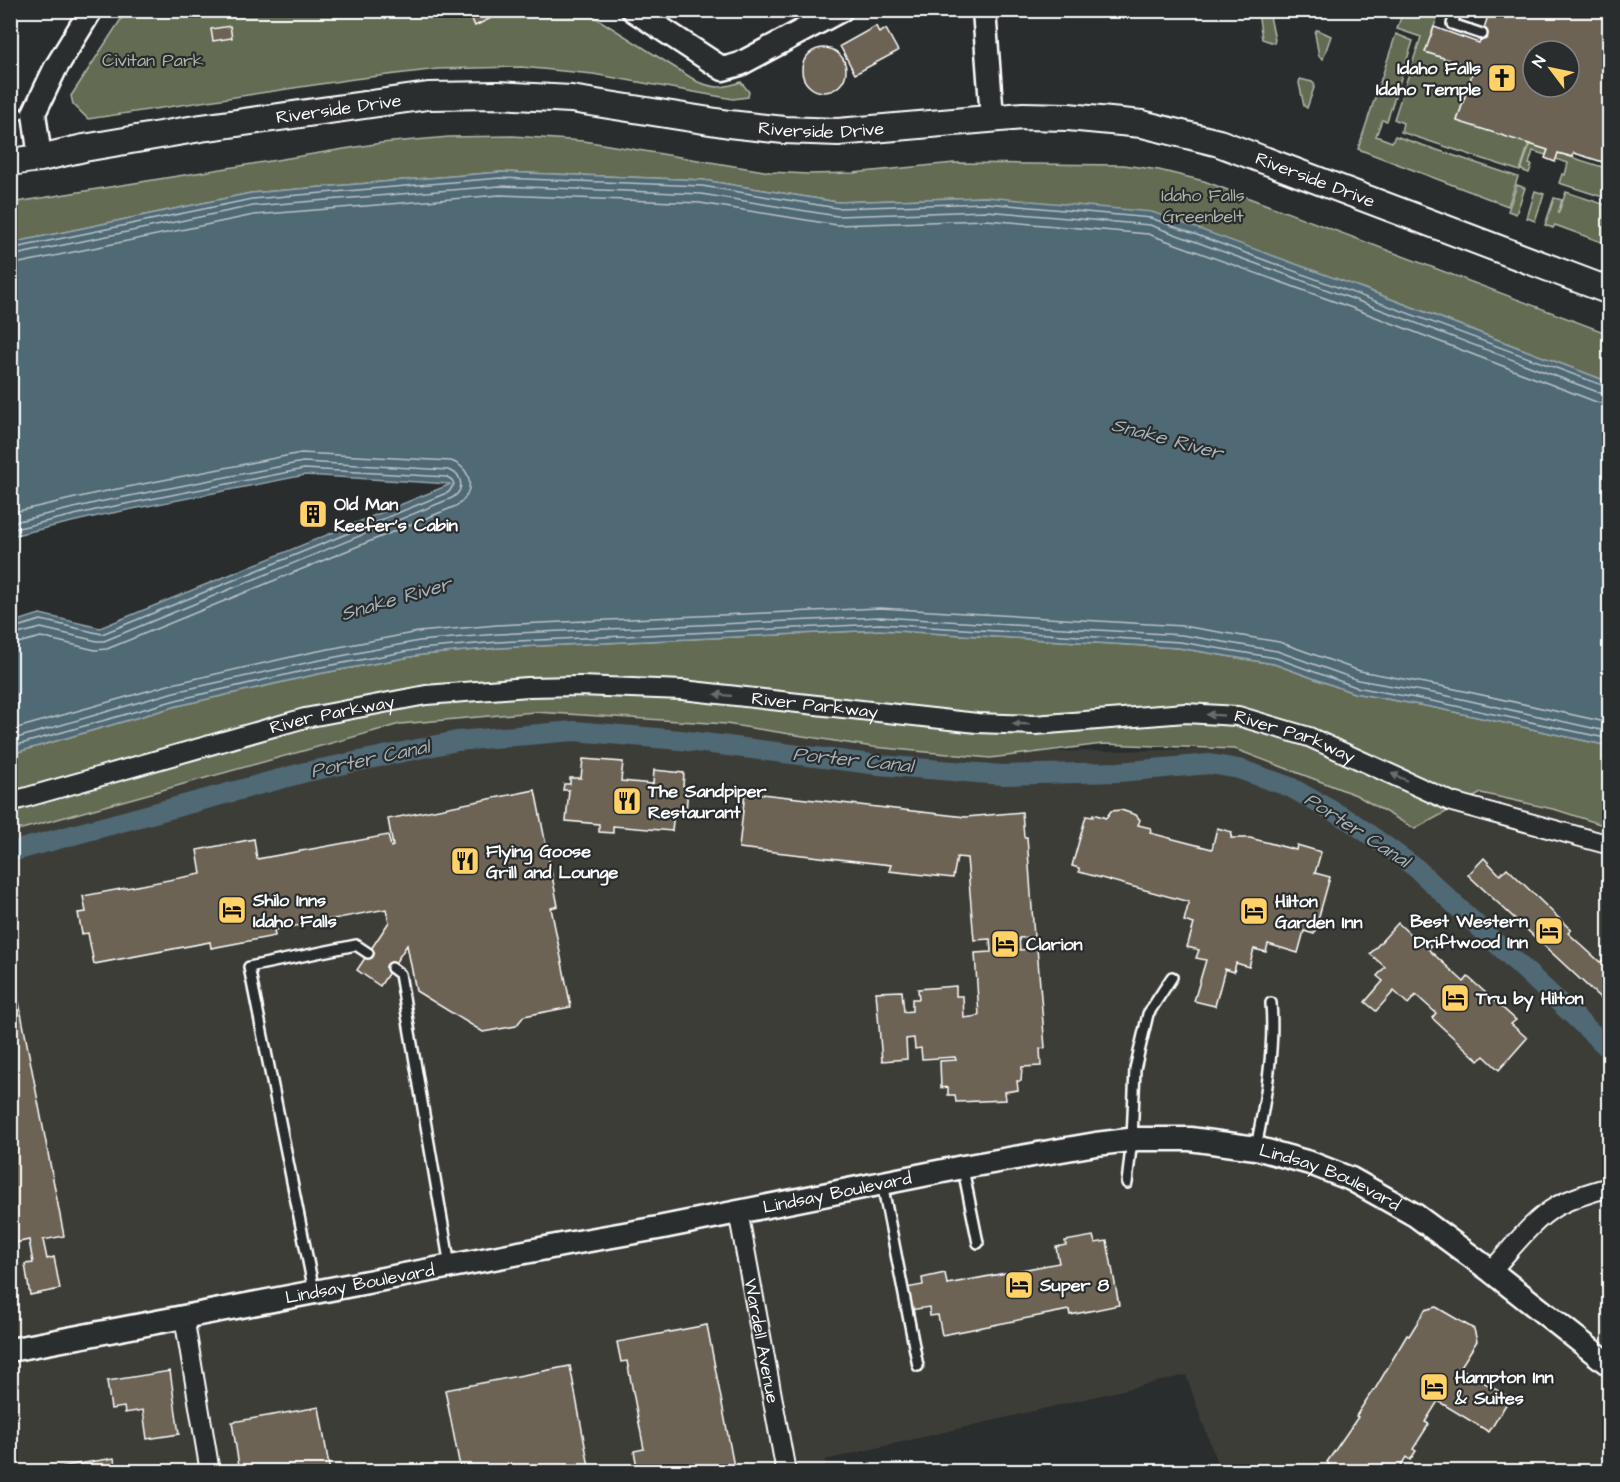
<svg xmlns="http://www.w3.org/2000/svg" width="1620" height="1482" font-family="'Architects Daughter',sans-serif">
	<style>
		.built { fill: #3e3d39 }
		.green { fill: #636c53; stroke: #b1b6a9; stroke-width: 1.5 }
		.water { fill: #506974; stroke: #96a5ac; stroke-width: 1.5 }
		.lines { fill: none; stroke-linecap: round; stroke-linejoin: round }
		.shore { stroke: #b9c3c7; stroke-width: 1.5 }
		.canal { stroke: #506974; stroke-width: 20 }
		.building { fill: #6c6354; stroke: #fff; stroke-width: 1.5; fill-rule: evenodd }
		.service-casing { stroke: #fff; stroke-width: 14 }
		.minor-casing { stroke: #fff; stroke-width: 22 }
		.tertiary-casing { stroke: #fff; stroke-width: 27 }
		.secondary-casing { stroke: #fff; stroke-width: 30 }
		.service { stroke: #2a2d2e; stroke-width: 9 }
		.minor { stroke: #2a2d2e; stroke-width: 18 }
		.tertiary { stroke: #2a2d2e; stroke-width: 22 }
		.secondary { stroke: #2a2d2e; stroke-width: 26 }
		.oneway { fill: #6a6c6d }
		.labels { text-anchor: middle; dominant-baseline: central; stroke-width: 4.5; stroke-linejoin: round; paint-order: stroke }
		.park-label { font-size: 18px; fill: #b1b6a9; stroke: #2a2d2e }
		.poi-label { font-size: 18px; font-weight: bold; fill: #fff; stroke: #2a2d2e; text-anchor: start }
		.street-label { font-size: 18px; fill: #fff; stroke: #2a2d2e }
		.water-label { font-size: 20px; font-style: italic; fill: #a8b4ba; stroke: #2a2d2e }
	</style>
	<rect width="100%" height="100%" fill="#2a2d2e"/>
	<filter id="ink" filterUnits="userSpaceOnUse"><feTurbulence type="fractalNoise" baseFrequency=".0167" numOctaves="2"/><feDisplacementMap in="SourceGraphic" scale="12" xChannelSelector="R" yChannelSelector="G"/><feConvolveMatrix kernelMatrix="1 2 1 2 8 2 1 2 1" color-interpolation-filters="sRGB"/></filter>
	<g filter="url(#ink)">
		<polygon class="built" points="535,712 726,724 873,747 990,758 1038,752 1235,749 1356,795 1415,829 1481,793 1557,810 1609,827 1609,1471 1220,1471 1186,1375 825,1460 826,1471 11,1472 11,832 400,724"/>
		<g class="green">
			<path d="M127,10l458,1 113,71c18,7 25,6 43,0l8,10 -1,5 -15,2 -140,-25 -72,-7 -83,2 -84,10 -266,40 -15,-15 -2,-8z"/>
			<polygon points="1403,11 1439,11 1426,52 1474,68 1457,120 1529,143 1520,171 1401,132 1403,123 1394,119 1421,37 1397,29"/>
			<polygon points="1258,12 1270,16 1275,40 1274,43 1262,39"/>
			<polygon points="1318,30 1331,36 1323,59 1319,56 1315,34 1316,30"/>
			<polygon points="1396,34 1413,41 1387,121 1382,120 1376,136 1392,142 1395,136 1518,177 1508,206 1358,149"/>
			<polygon points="1300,79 1312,82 1315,85 1307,108 1304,106 1299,83"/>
			<polygon points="513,136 584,141 770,172 808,174 853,173 954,163 1124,165 1159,170 1204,181 1609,334 1609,382 1362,288 986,197 837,202 703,180 500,172 251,193 11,243 11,203 381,143 449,137"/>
			<polygon points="1530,144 1548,150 1546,155 1533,151 1529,164 1532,165 1529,173 1521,170"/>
			<polygon points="1558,153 1609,169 1609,186 1606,198 1559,183 1562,174 1565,175 1568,163 1556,159"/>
			<polygon points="1517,185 1525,188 1516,214 1508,211"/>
			<polygon points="1535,191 1544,194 1535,221 1527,218"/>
			<polygon points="1566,192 1609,206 1609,245 1555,225 1553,228 1545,225 1554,198 1562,200 1558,214"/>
			<polygon points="880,630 1179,648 1274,664 1354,693 1436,708 1609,746 1609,827 1557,810 1481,793 1415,829 1356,795 1235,749 1103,744 990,758 873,747 726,724 535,712 400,724 11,832 11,754 177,706 318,674 421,655 498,648"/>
		</g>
		<polygon class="water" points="500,172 703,180 837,202 986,197 1152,212 1362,288 1609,382 1609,746 1436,708 1354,693 1274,664 1179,648 880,630 498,648 421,655 318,674 177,706 11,754 11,623 40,614 100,628 451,484 305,475 102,515 11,536 11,243 251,193"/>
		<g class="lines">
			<g class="shore">
				<polyline points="10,249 252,199 500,178 702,186 837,208 986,203 1151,218 1610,388"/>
				<polyline points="10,256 253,206 500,186 701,194 837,216 986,211 1150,225 1358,301 1603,394 1610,395"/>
				<polyline points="10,265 254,215 500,195 700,203 837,225 986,220 1148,234 1355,309 1599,403 1610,404"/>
				<path d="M10,513l87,-20 204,-40 150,8c22,7 25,33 5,45l-349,143 -12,1 -54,-13 -31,8"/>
				<path d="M10,523l89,-21 204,-40 145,8 9,4c6,9 5,18 -5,24l-348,143h-7l-56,-13 -31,8"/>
				<polyline points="10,530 100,509 304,469 447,477 452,480 454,484 449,492 102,634 41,620 10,629"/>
				<polyline points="10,730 172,684 313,652 418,632 497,625 880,608 1183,626 1279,642 1360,671 1441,686 1610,723"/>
				<polyline points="10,740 174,692 315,661 419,641 498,634 880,617 1182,635 1277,651 1358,680 1439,694 1610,732"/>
				<polyline points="10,747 176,700 316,668 420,649 498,642 880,624 1180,642 1276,658 1356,687 1437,702 1610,739"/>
			</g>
			<polyline class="canal" points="10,852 306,772 457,741 574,731 680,740 879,765 1002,775 1119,772 1210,764 1239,769 1290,787 1352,822 1416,868 1610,1050"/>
		</g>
		<g class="building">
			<polygon points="468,10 507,10 475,26"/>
			<path d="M1490,10h120v116l-3,7 3,1v16l-4,13 -32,-10 -1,4 -15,-4 -3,9 -10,-4 3,-8 -91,-29 17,-53 -49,-16 9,-25 45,16zM1533,51h36v36h-36z"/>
			<polygon points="230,26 232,38 213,41 211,29"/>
			<polygon points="876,26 879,33 886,29 898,51 855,74 840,46"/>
			<circle cx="824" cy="70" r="22"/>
			<polygon points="321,508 322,520 305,521 304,509"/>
			<polygon points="583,759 623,762 621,781 653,784 654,770 684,773 683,786 688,787 686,813 674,812 672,831 613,826 613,833 599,832 599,824 566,821 569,790 563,790 564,784 570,784 570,778 581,778"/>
			<polygon points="535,790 558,906 551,908 571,1007 524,1016 516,1026 483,1032 416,991 407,945 380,986 357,970 389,922 386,909 274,930 275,936 211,948 210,942 94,964 88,933 82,934 78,913 86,912 83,896 201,874 197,850 254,839 257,859 388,835 391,847 393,846 388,819"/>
			<polygon points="745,792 966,817 1022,812 1024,837 1027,837 1034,937 1019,938 1020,950 1037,948 1045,1048 1040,1049 1041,1066 1022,1067 1021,1081 1017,1081 1018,1090 1005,1092 1006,1100 956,1102 955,1095 948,1095 948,1087 941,1088 940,1061 956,1060 955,1057 922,1059 921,1048 915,1049 914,1038 906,1039 907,1059 882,1061 876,992 902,991 904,1012 912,1011 912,999 919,999 918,989 956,986 956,996 963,996 964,1018 979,1016 975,953 991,952 990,939 974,940 967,858 957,857 953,878 889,871 891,865 739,848"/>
			<polygon points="1121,810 1136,815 1140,820 1138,825 1151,828 1150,833 1212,849 1217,828 1232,832 1231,838 1250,838 1296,850 1297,845 1321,852 1315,873 1330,877 1314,934 1304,931 1298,953 1268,944 1266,952 1254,949 1249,967 1236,963 1234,972 1225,969 1215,1006 1194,1001 1206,960 1196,958 1199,950 1187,947 1194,924 1184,921 1189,902 1079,872 1079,868 1072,866 1086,816 1093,817 1093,814 1106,818 1111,811"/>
			<polygon points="1484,858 1500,875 1507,868 1571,930 1568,933 1600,962 1603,960 1610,966 1610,1007 1468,875"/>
			<polygon points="1398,923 1413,937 1417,934 1431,946 1428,949 1464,982 1468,977 1516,1020 1511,1024 1527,1038 1499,1070 1484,1056 1479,1061 1432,1018 1436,1013 1416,995 1408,1004 1394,991 1376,1011 1365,1002 1383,981 1377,976 1385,967 1370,954"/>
			<polygon points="16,987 64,1236 43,1240 47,1259 54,1257 60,1289 30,1295 25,1264 33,1263 29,1240 10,1244 10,988"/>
			<polygon points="1093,1236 1095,1243 1107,1241 1119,1305 1070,1315 1069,1310 942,1335 938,1315 930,1316 929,1307 910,1310 906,1288 923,1285 922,1278 945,1273 947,1284 1059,1263 1056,1247 1066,1245 1065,1241"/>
			<polygon points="1436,1307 1474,1329 1477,1341 1460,1368 1510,1398 1489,1432 1438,1401 1425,1422 1429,1424 1413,1449 1416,1451 1410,1460 1406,1457 1397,1472 1324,1472 1329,1464 1327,1462 1358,1417 1356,1416 1373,1390 1374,1391 1407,1335 1409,1336 1425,1310"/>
			<polygon points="707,1325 735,1472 638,1472 634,1451 644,1449 627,1361 621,1362 617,1342"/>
			<polygon points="570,1366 590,1472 461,1472 445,1390"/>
			<polygon points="170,1371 179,1434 147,1439 143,1410 125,1413 124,1407 111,1409 107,1381"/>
			<polygon points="319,1407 330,1472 240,1472 232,1422"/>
			<polygon points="114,1458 116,1472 60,1472 59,1467"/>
		</g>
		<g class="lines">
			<g class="service-casing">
				<g id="service">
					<polyline points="1457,10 1452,24 1482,34"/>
					<polyline points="10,110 19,114"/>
					<polyline points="392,968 400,974 450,1266"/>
					<path d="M1256,1148c9,-48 19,-96 15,-145"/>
					<polyline points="963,1169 978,1243"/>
					<polyline points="882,1183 918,1366"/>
					<polyline points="1127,1183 1132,1139 1135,1069 1148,1014 1172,977"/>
					<polyline points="314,1291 249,967 356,945 368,953"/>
				</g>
			</g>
			<g class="minor-casing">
				<g id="minor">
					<path id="s1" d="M10,802l295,-84 121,-23 102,-8 52,-1 103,4 294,33 58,2 150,-12 53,3 71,21 143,65 158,43"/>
					<path id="s2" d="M738,1211l48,261"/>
					<path d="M1491,1271c20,-21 40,-50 66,-65 17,-9 34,-14 53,-19"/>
					<polyline points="184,1317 210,1472"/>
				</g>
			</g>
			<g class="tertiary-casing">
				<g id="tertiary">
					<polyline points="633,10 723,69 740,64 841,10"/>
					<polyline points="984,10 992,118"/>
					<polyline points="40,158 34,113 55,69 91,10"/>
					<path id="s3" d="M10,1350l557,-106 91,-16 305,-61 133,-23 41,-5h53l66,9 54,15 41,16 64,36 76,56 119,94"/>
				</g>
			</g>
			<g class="secondary-casing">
				<g id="secondary">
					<path id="s4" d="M10,162l30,-4 44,-10 117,-20 227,-32 70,-1 73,4 158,25 55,6 54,2 185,-16 45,1 74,7 77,19 391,148"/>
				</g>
			</g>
			<use href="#service" class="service"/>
			<use href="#minor" class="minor"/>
			<use href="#tertiary" class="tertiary"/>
			<use href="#secondary" class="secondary"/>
		</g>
		<defs><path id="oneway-solid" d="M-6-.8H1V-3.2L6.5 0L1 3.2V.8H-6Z" transform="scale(1.5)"/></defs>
		<g class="oneway">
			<use href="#oneway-solid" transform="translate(723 695) rotate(-174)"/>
			<use href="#oneway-solid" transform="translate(1215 715) rotate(-177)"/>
			<use href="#oneway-solid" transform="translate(1021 724) rotate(-178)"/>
			<use href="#oneway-solid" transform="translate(1399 777) rotate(-156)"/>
		</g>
	</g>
	<defs>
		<g id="church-square" transform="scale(1.5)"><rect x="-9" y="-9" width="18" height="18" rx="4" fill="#ffd166" stroke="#2a2d2e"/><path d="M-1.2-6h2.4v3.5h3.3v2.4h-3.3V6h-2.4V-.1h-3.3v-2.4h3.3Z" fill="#111"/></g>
		<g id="building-square" transform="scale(1.5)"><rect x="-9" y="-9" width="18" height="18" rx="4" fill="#ffd166" stroke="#2a2d2e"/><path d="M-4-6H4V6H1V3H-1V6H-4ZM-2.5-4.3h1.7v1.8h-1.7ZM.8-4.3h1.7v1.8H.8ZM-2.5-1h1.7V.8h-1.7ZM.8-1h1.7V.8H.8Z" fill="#111"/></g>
		<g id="restaurant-square" transform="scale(1.5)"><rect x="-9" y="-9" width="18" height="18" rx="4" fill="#ffd166" stroke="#2a2d2e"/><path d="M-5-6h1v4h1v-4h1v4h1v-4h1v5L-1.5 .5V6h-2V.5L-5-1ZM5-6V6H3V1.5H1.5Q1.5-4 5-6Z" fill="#111"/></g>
		<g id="hotel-square" transform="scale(1.5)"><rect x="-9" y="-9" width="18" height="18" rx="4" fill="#ffd166" stroke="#2a2d2e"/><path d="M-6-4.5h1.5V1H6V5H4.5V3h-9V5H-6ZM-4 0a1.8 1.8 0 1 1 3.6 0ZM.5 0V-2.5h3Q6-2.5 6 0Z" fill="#111"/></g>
	</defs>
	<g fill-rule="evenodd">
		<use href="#church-square" x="1502" y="78"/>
		<use href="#building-square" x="313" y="514"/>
		<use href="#restaurant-square" x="627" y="801"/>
		<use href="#restaurant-square" x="465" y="861"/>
		<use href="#hotel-square" x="232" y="910"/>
		<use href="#hotel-square" x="1254" y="911"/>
		<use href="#hotel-square" x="1549" y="931"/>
		<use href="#hotel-square" x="1005" y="944"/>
		<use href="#hotel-square" x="1455" y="998"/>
		<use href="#hotel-square" x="1019" y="1285"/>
		<use href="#hotel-square" x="1434" y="1387"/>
	</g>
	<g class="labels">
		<g class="park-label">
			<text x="153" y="60">Civitan Park</text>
			<text x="1203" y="195">Idaho Falls<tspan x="1203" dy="21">Greenbelt</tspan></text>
		</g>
		<g class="poi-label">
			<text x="1481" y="68" text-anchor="end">Idaho Falls<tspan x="1481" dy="21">Idaho Temple</tspan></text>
			<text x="334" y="504">Old Man<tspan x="334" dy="21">Keefer's Cabin</tspan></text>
			<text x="648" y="791">The Sandpiper<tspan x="648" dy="21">Restaurant</tspan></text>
			<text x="486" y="851">Flying Goose<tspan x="486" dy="21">Grill and Lounge</tspan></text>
			<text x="253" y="900">Shilo Inns<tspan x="253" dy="21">Idaho Falls</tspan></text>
			<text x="1275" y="901">Hilton<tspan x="1275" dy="21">Garden Inn</tspan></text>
			<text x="1528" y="921" text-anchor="end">Best Western<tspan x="1528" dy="21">Driftwood Inn</tspan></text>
			<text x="1026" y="944">Clarion</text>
			<text x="1476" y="998">Tru by Hilton</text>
			<text x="1040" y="1285">Super 8</text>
			<text x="1455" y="1377">Hampton Inn<tspan x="1455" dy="21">&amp; Suites</tspan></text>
		</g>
		<g class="street-label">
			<text stroke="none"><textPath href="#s4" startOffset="333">Riverside Drive</textPath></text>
			<text stroke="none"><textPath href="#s4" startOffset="819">Riverside Drive</textPath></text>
			<text stroke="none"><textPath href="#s4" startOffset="1323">Riverside Drive</textPath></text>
			<text stroke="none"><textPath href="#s1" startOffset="820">River Parkway</textPath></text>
			<text stroke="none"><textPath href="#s1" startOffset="334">River Parkway</textPath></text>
			<text stroke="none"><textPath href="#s1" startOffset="1305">River Parkway</textPath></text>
			<text stroke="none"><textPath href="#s3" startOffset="1346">Lindsay Boulevard</textPath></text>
			<text stroke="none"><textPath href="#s3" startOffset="842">Lindsay Boulevard</textPath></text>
			<text stroke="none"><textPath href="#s3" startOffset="356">Lindsay Boulevard</textPath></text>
			<text stroke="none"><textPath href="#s2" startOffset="132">Wardell Avenue</textPath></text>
		</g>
		<g class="water-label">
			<text transform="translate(1167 439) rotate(15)">Snake River</text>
			<text transform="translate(396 599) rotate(-16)">Snake River</text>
			<text transform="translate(370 759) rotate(-12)">Porter Canal</text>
			<text transform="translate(853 760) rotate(6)">Porter Canal</text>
			<text transform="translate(1357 830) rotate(33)">Porter Canal</text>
		</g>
	</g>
	<rect width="1620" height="1482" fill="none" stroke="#2a2d2e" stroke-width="36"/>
	<rect x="18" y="18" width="1584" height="1446" fill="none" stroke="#fff" stroke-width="2" filter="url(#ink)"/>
	<g transform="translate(1551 69) rotate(302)"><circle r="28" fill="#2a2d2e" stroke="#7f8182" stroke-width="1.5"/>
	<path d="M0-4.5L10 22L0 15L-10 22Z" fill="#ffd166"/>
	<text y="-9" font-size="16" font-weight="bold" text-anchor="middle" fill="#ffffff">N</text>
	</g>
</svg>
